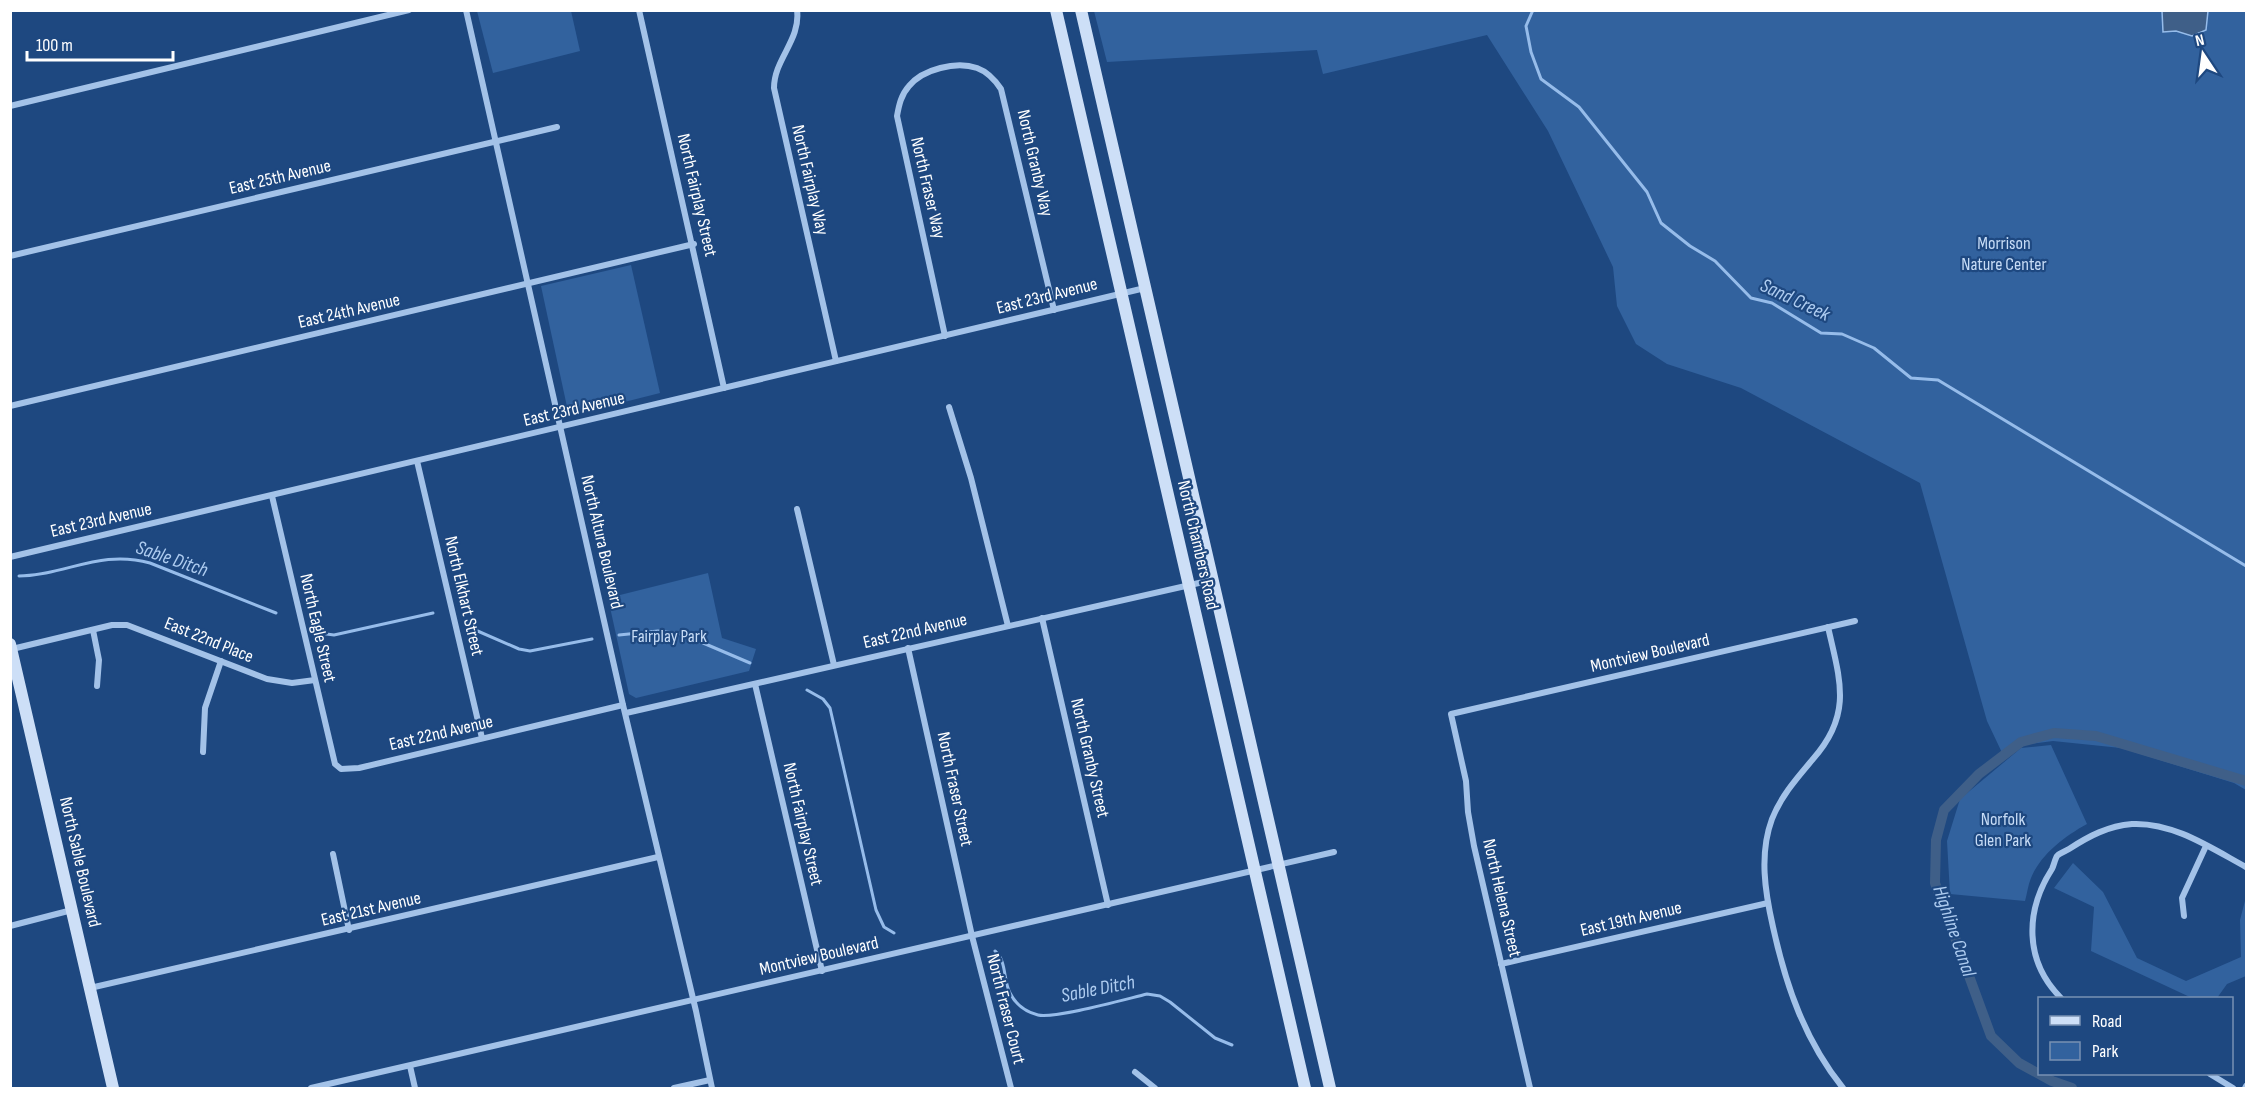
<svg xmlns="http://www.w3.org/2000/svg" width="2257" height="1099" font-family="'Sofia Sans Condensed',sans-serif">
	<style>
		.green { fill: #32629e }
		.water { fill: #3f5f88; stroke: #96bcea; stroke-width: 1.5 }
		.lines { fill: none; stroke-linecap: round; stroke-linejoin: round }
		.stream { stroke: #96bcea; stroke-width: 3 }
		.canal { stroke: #3f5f88; stroke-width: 10 }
		.street { stroke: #a3c2e8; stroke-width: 6 }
		.secondary { stroke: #cddff7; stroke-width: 12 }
		.labels { text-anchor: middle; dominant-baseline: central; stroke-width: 4.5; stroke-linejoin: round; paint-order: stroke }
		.street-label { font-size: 18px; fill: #fff; stroke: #1e4880 }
		.park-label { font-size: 18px; fill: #c7dcf6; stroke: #1e4880 }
		.water-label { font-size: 20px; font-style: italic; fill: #aeccf0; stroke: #1e4880 }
	</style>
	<rect width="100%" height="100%" fill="#1e4880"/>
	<g class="green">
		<polygon points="477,11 571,11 580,51 493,73"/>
		<polygon points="1094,11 2246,11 2246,790 2234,783 2121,748 2053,741 2021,745 2005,759 1987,721 1920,483 1741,388 1667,364 1636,344 1617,306 1613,267 1548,131 1487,35 1323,74 1317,50 1107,62"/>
		<polygon points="631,265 660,393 569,416 541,286"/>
		<polygon points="708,573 722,638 756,649 749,671 636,698 629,694 608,598"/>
		<path d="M2051,745l36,79c-22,12 -46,30 -56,54 -3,7 -4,16 -6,23l-75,-7 -3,-53 13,-42 61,-51z"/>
		<polygon points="2073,863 2103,892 2137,958 2186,981 2241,957 2240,920 2246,897 2246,976 2227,984 2217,998 2192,998 2091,951 2094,907 2054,888"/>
	</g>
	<polygon class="water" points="2162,11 2208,11 2206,30 2192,36 2176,31 2163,32"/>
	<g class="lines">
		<g class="stream">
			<polyline points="1533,10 1526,26 1531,52 1541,79 1579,107 1647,192 1661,223 1690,246 1715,261 1751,298 1772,303 1821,333 1842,334 1874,348 1911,378 1938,380 2246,566"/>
			<path d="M19,576c48,-1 81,-27 131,-13l126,50"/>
			<polyline points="473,629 519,649 530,651 592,639"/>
			<polyline points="319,633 334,635 433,613"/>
			<polyline points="619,635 658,631 682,634 750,663"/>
			<polyline points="807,690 823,699 830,708 876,910 884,927 894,933"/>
			<path d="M995,951c12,10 8,29 15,42 6,12 16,19 28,22 17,4 88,-16 109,-21l13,2 10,6 45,36 17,7"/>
		</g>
		<polyline class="canal" points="2072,1088 2052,1081 2019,1063 1991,1036 1935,883 1936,840 1944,810 1979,774 2021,742 2054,733 2096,736 2246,781"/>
		<g class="street">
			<polyline points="466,10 623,705 696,1011 712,1088"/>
			<polyline points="639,10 724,388"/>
			<path d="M797,10c4,30 -23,49 -23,78l62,273"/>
			<polyline points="10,106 409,10"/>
			<polyline points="10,256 557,127"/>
			<path d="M945,336l-48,-220c2,-11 4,-21 12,-30 14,-17 47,-25 68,-18 11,4 18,12 24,21l53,221"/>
			<polyline points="10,406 694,244"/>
			<polyline points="949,407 971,478 1008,626"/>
			<polyline points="417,461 482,738"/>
			<polyline points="272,496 335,764 341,769 359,768 623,705"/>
			<polyline points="797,509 834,665"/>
			<polyline points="10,557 1145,288"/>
			<polyline points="1042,618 1108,905"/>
			<path d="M1828,627c12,53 25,87 -15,132 -16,19 -32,37 -41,60 -13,35 -7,73 1,108 13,59 32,114 70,161"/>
			<polyline points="93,630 99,660 97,686"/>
			<polyline points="908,648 972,936 1011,1088"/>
			<polyline points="12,649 112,625 127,625 267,679 292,683 315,680"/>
			<polyline points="755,684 822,971"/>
			<polyline points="626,713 1212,580"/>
			<polyline points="203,752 205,708 221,661"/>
			<polyline points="333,854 349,930"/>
			<polyline points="2184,916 2182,898 2206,846"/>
			<polyline points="10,926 72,910"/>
			<polyline points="1501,964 1768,903"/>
			<polyline points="90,988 658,857"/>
			<path d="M2061,998c-37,-37 -36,-87 -9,-129 2,-4 3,-10 5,-13 3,-3 9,-5 12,-7 20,-13 39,-23 63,-25 41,-2 79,24 114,43"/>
			<polyline points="410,1066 415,1088"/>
			<polyline points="1135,1072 1155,1088"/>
			<polyline points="2210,1074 2233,1088"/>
			<polyline points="311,1088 1334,852"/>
			<polyline points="674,1088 710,1080"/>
			<polyline points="1530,1088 1474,846 1468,812 1466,781 1451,714 1855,621"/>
			<polyline points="2245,1088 2246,1086"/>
		</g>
		<g class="secondary">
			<polyline points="1056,10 1305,1088"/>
			<polyline points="1081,10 1330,1088"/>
			<polyline points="10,644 113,1088"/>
		</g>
	</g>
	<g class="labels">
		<g class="street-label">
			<text transform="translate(1035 163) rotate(77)">North Granby Way</text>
			<text transform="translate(280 177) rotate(-13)">East 25th Avenue</text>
			<text transform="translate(810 180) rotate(77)">North Fairplay Way</text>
			<text transform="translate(928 188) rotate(77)">North Fraser Way</text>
			<text transform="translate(697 195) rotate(77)">North Fairplay Street</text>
			<text transform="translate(1047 296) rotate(-14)">East 23rd Avenue</text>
			<text transform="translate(349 311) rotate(-13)">East 24th Avenue</text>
			<text transform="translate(574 409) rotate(-13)">East 23rd Avenue</text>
			<text transform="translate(101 520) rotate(-13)">East 23rd Avenue</text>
			<text transform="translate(602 542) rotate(77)">North Altura Boulevard</text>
			<text transform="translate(1198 545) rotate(77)">North Chambers Road</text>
			<text transform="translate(464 596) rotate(77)">North Elkhart Street</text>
			<text transform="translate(318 628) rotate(77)">North Eagle Street</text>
			<text transform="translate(915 631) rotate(-13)">East 22nd Avenue</text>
			<text transform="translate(209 640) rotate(22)">East 22nd Place</text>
			<text transform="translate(1650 653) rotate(-13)">Montview Boulevard</text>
			<text transform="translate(441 733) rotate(-13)">East 22nd Avenue</text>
			<text transform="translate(1090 758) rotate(77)">North Granby Street</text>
			<text transform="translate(955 789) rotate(78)">North Fraser Street</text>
			<text transform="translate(803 824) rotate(77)">North Fairplay Street</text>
			<text transform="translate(80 862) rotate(77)">North Sable Boulevard</text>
			<text transform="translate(1502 898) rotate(77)">North Helena Street</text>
			<text transform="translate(371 909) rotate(-13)">East 21st Avenue</text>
			<text transform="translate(1631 919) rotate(-13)">East 19th Avenue</text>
			<text transform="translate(819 956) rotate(-13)">Montview Boulevard</text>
			<text transform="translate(1006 1009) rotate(76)">North Fraser Court</text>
		</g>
		<g class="park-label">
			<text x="2004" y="243">Morrison<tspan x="2004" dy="21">Nature Center</tspan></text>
			<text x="669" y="636">Fairplay Park</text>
			<text x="2003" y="819">Norfolk<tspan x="2003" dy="21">Glen Park</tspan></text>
		</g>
		<g class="water-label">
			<text transform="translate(1795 300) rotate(25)">Sand Creek</text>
			<text transform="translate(172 559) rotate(19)">Sable Ditch</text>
			<text transform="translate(1954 931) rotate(71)">Highline Canal</text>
			<text transform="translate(1098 989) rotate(-11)">Sable Ditch</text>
		</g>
	</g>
	<rect width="2257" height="1099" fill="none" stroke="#ffffff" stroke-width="24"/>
	<rect x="2038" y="997" width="195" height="78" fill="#1e4880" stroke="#7891b3" stroke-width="1.5"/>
	<rect x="2050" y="1016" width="30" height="9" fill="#cddff7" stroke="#7891b3" stroke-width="1.5"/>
	<text x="2092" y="1027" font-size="18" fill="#ffffff">Road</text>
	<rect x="2050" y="1042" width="30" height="18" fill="#32629e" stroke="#7891b3" stroke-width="1.5"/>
	<text x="2092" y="1057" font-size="18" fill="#ffffff">Park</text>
	<g transform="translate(2203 54) rotate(347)" stroke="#1e4880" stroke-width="4.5" paint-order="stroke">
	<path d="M0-4.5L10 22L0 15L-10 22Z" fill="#ffffff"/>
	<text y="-9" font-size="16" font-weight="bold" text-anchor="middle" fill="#ffffff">N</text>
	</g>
	<path d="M27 51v9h146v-9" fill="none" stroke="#ffffff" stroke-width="3"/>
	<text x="36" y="51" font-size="18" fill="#ffffff" stroke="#1e4880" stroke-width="4.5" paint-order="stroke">100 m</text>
</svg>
